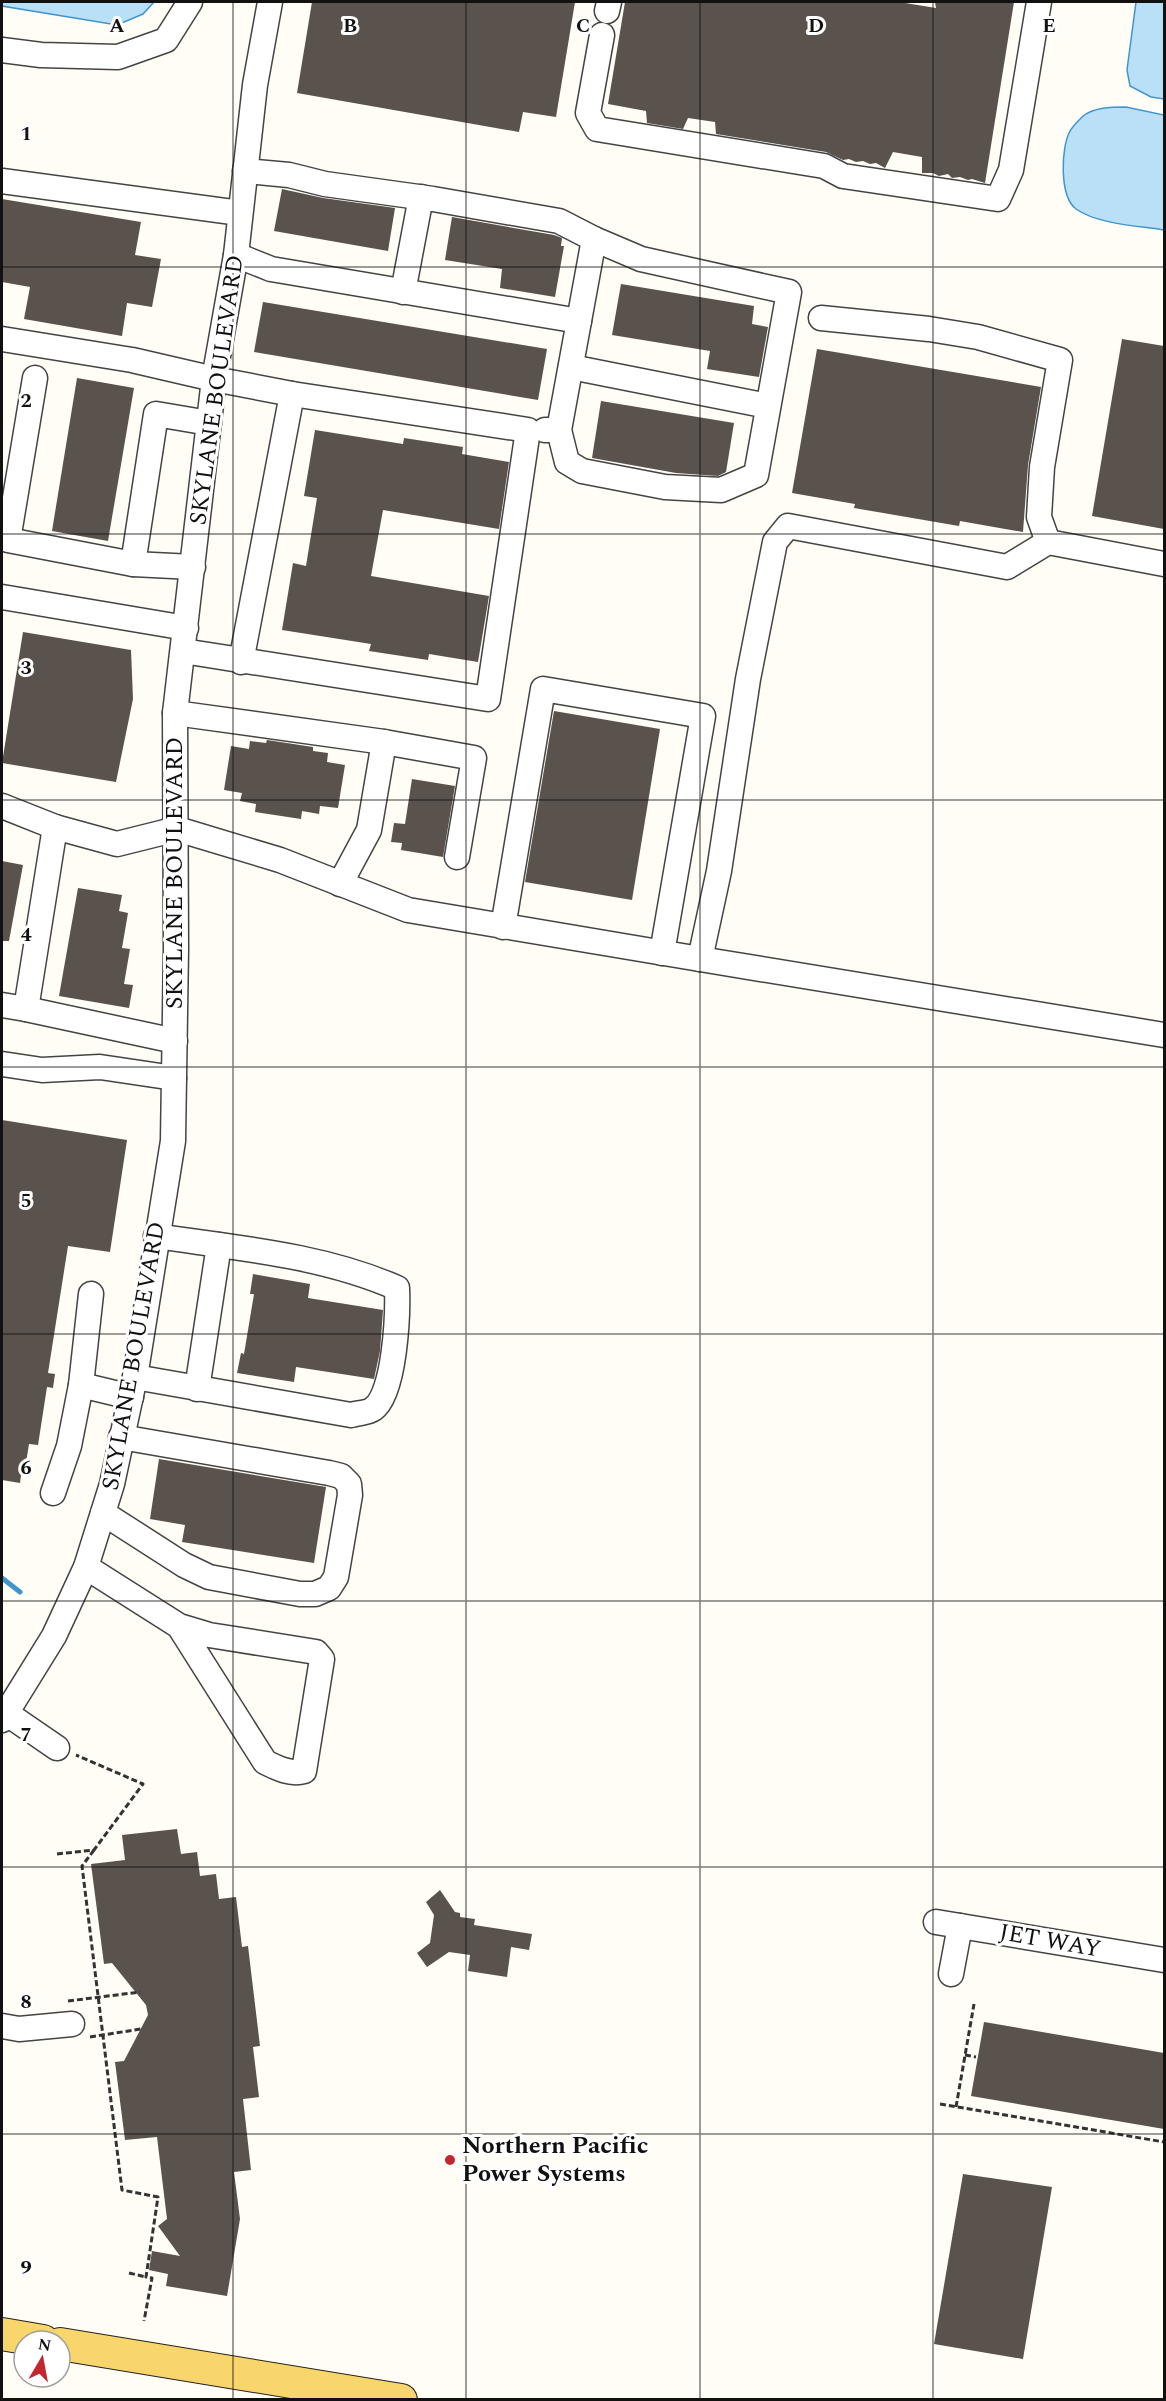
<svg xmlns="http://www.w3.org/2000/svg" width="1166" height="2401" font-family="Spectral,serif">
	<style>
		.water { fill: #b9e0f7; stroke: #3f96cf; stroke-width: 1.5 }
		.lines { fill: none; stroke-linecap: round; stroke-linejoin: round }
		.stream { stroke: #3f96cf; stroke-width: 5 }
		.building { fill: #5a524d }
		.minor-casing { stroke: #444; stroke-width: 27 }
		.major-casing { stroke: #222; stroke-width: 34 }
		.path { stroke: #333; stroke-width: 3; stroke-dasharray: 6 3; stroke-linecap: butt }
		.minor { stroke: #fff; stroke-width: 24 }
		.major { stroke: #f9d66b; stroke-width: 32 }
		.grid { fill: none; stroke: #111; stroke-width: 1.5; stroke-opacity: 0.55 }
		.poi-dot { fill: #c4262e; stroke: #fff; stroke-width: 2 }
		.labels { text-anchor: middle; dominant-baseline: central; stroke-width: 6; stroke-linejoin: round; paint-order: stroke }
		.street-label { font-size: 24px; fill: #111; stroke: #fff }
		.poi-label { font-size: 24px; font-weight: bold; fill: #111; stroke: #fff; text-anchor: start }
		.grid-label { font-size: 20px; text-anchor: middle; font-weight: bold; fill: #111; stroke: #fff; stroke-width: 6; stroke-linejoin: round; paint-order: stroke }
	</style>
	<rect width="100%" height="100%" fill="#fffdf5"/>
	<g class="water">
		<polygon points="2,2 154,2 143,14 117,25 2,6"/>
		<polygon points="1136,2 1164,2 1164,99 1151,97 1130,86 1127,70"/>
		<path d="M1126,107l38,8v115c-25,-4 -67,-6 -88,-21 -17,-13 -15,-62 -6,-78 3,-5 9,-11 12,-14 11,-10 30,-10 44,-10z"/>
	</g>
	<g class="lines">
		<polyline class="stream" points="2,1578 20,1592"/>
	</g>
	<g class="building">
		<polygon points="312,2 575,2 556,117 523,112 519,132 297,93"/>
		<polygon points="625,2 899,2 936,8 935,2 1014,2 985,183 972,179 968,180 960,177 952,178 948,174 939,176 933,173 922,173 922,157 893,152 885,168 876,163 870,164 863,161 856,162 849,159 843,160 826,152 716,134 715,122 688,118 683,129 647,123 646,111 608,104"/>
		<polygon points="282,189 323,198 395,208 388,251 274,231"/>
		<polygon points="2,199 141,222 135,255 161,259 152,307 127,303 122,336 24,319 30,287 2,282"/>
		<polygon points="452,217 554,235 562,238 561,246 564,246 555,297 500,288 502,269 445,260"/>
		<polygon points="621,284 754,306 752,324 768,327 759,377 707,369 710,351 612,335"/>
		<polygon points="263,302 547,349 538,400 254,352"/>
		<polygon points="1122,339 1164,346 1164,529 1092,516"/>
		<polygon points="817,349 1041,387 1028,465 1023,532 960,521 959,526 854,508 855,504 792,493"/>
		<polygon points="77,378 134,388 108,541 52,531"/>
		<polygon points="601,401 734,423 726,472 718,476 676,473 592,458"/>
		<polygon points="315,430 403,444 404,438 463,447 462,454 509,462 499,529 383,510 371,576 489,596 478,662 429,654 428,660 369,651 371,644 282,630 293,563 306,566 317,498 304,496"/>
		<polygon points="23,632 131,650 133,699 116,782 2,763"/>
		<polygon points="554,711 660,729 632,900 525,882"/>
		<polygon points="267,740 313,747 313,751 328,753 327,762 345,765 338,808 320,806 319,814 302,811 301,819 255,812 256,804 240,801 242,793 224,790 231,746 249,749 250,741 266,743"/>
		<polygon points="412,779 455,786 443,857 401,850 402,843 391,842 394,823 405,824"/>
		<polygon points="2,861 23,865 9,941 2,941"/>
		<polygon points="78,888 122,895 119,911 128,913 122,948 130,949 124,984 133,985 129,1008 59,996"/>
		<polygon points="2,1120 127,1140 110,1252 68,1246 48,1373 55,1374 53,1388 47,1387 38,1445 29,1444 25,1469 22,1468 20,1483 2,1480"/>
		<polygon points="253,1274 310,1284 308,1298 383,1310 380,1351 374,1379 296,1367 294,1382 237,1373 241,1353 244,1354 254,1294 250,1294"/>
		<polygon points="159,1459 326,1487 314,1563 182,1542 185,1525 150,1519"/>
		<polygon points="177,1829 181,1854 197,1852 200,1876 216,1874 219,1899 236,1897 242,1947 248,1946 260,2046 253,2047 259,2097 243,2099 251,2170 234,2172 240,2219 227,2296 166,2286 168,2274 149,2270 152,2251 180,2256 158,2226 167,2219 157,2137 125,2140 115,2062 124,2061 148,2015 146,2005 112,1963 104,1964 91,1864 125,1860 122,1835"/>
		<polygon points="440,1890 455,1912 460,1913 460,1917 475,1919 474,1925 532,1934 529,1950 511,1947 507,1977 468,1971 470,1955 449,1952 427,1967 417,1953 430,1943 434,1915 426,1902"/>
		<polygon points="984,2022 1164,2053 1164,2129 971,2096"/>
		<polygon points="963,2174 1052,2187 1023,2359 934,2344"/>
	</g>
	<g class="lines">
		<g class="minor-casing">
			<g id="minor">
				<polyline points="607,11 609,2"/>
				<polyline points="602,35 588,113 597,129 824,166 843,176 998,199 1011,170 1039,2"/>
				<polyline points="2,50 41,55 118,57 166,40 190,2"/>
				<polyline points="245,171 289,175 325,184 433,199 559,221 594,239 559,430 545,430"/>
				<polyline points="2,181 240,213"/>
				<polyline points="236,255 271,269 579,321"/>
				<polyline points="403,292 421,197"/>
				<polyline points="821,318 929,329 978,337 1060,360 1042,467 1039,517 1048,542"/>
				<polyline points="2,339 132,360 214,379 292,394 528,430 488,699 183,651"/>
				<polyline points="571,367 768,406"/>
				<polyline points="35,378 8,540 133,564 193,567"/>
				<polyline points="559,430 567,462 582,471 665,487 721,490 756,475 789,292 641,259 594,239"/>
				<polyline points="133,564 156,414 209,423"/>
				<polyline points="2,597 186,628"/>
				<polyline points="241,662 292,394"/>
				<polyline points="175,713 384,742"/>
				<polyline points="2,806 55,827"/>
				<polyline points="340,884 369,830 384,742 474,758 457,857"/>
				<polyline points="503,927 543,689 703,716 662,953"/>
				<polyline points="700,959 1164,1035"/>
				<polyline points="2,1005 26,1009"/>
				<polyline points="175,1041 26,1009 55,827 117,844 177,829 280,860 408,910 700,959 719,871 748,679 775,542 788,526 1007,567 1048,542 1164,564"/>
				<polyline points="2,1064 42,1070 100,1067 174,1078"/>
				<path d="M135,1377l216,38c6,-2 17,-2 22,-6 22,-15 25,-95 24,-121 -75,-33 -160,-40 -241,-52"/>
				<polyline points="81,1385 91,1294"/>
				<polyline points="197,1389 219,1245"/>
				<polyline points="53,1493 69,1446 81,1385 131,1397"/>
				<polyline points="103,1513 184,1565 209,1577 300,1594 315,1594 329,1588 336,1577 350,1495 349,1484 341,1476 329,1473 121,1437"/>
				<path d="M86,1567l93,59 30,9 107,17 6,7 -18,112c-13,4 -27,-3 -39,-9l-86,-136"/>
				<polyline points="6,1713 57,1748"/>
				<polyline points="2,1720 54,1636 86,1567 112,1484 135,1377 173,1141 176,949 175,713 214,379 236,255 255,85 270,2"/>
				<polyline points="936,1922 1164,1960"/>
				<polyline points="951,1974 960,1926"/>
				<polyline points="2,2026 19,2029 72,2024"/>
			</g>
		</g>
		<g class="major-casing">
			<g id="major">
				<polyline points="2,2334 43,2341"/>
				<polyline points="60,2344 401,2400"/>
			</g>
		</g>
		<g class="path">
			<polyline points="94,1850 82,1866 122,2190 158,2197 146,2277 152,2278 144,2321"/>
			<polyline points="57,1854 94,1850 143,1784 76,1755"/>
			<polyline points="68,2001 140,1992"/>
			<polyline points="90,2037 141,2029"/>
			<polyline points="965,2055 976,2057"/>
			<polyline points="940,2104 1164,2142"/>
			<polyline points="956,2107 974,2004"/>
			<polyline points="129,2273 146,2277"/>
		</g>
		<use href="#minor" class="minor"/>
		<use href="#major" class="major"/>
	</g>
	<path class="grid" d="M233,2v2398M466,2v2398M700,2v2398M933,2v2398M2,267h1162M2,534h1162M2,800h1162M2,1067h1162M2,1334h1162M2,1601h1162M2,1867h1162M2,2134h1162"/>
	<circle class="poi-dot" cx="450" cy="2160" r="6"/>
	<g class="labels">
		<g class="street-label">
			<text transform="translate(217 390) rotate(-82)">SKYLANE BOULEVARD</text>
			<text transform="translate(175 873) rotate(-90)">SKYLANE BOULEVARD</text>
			<text transform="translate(134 1356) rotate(-80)">SKYLANE BOULEVARD</text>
			<text transform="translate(1050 1941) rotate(10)">JET WAY</text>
		</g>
		<g class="poi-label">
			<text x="462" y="2146">Northern Pacific<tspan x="462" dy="28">Power Systems</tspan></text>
		</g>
	</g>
	<g class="grid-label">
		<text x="117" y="32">A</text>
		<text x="350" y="32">B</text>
		<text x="583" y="32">C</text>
		<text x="816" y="32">D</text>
		<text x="1049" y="32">E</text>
		<text x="26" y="140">1</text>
		<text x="26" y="407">2</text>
		<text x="26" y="674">3</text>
		<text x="26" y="941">4</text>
		<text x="26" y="1207">5</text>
		<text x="26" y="1474">6</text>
		<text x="26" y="1741">7</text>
		<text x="26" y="2008">8</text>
		<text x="26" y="2274">9</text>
	</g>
	<rect width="1166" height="2401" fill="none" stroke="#111111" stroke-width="6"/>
	<g transform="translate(42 2359) rotate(10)"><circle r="28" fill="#ffffff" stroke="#a0a0a0" stroke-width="1.5"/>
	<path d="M0-4.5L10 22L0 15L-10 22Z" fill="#c4262e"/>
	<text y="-9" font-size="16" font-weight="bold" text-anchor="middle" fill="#111111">N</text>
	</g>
</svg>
